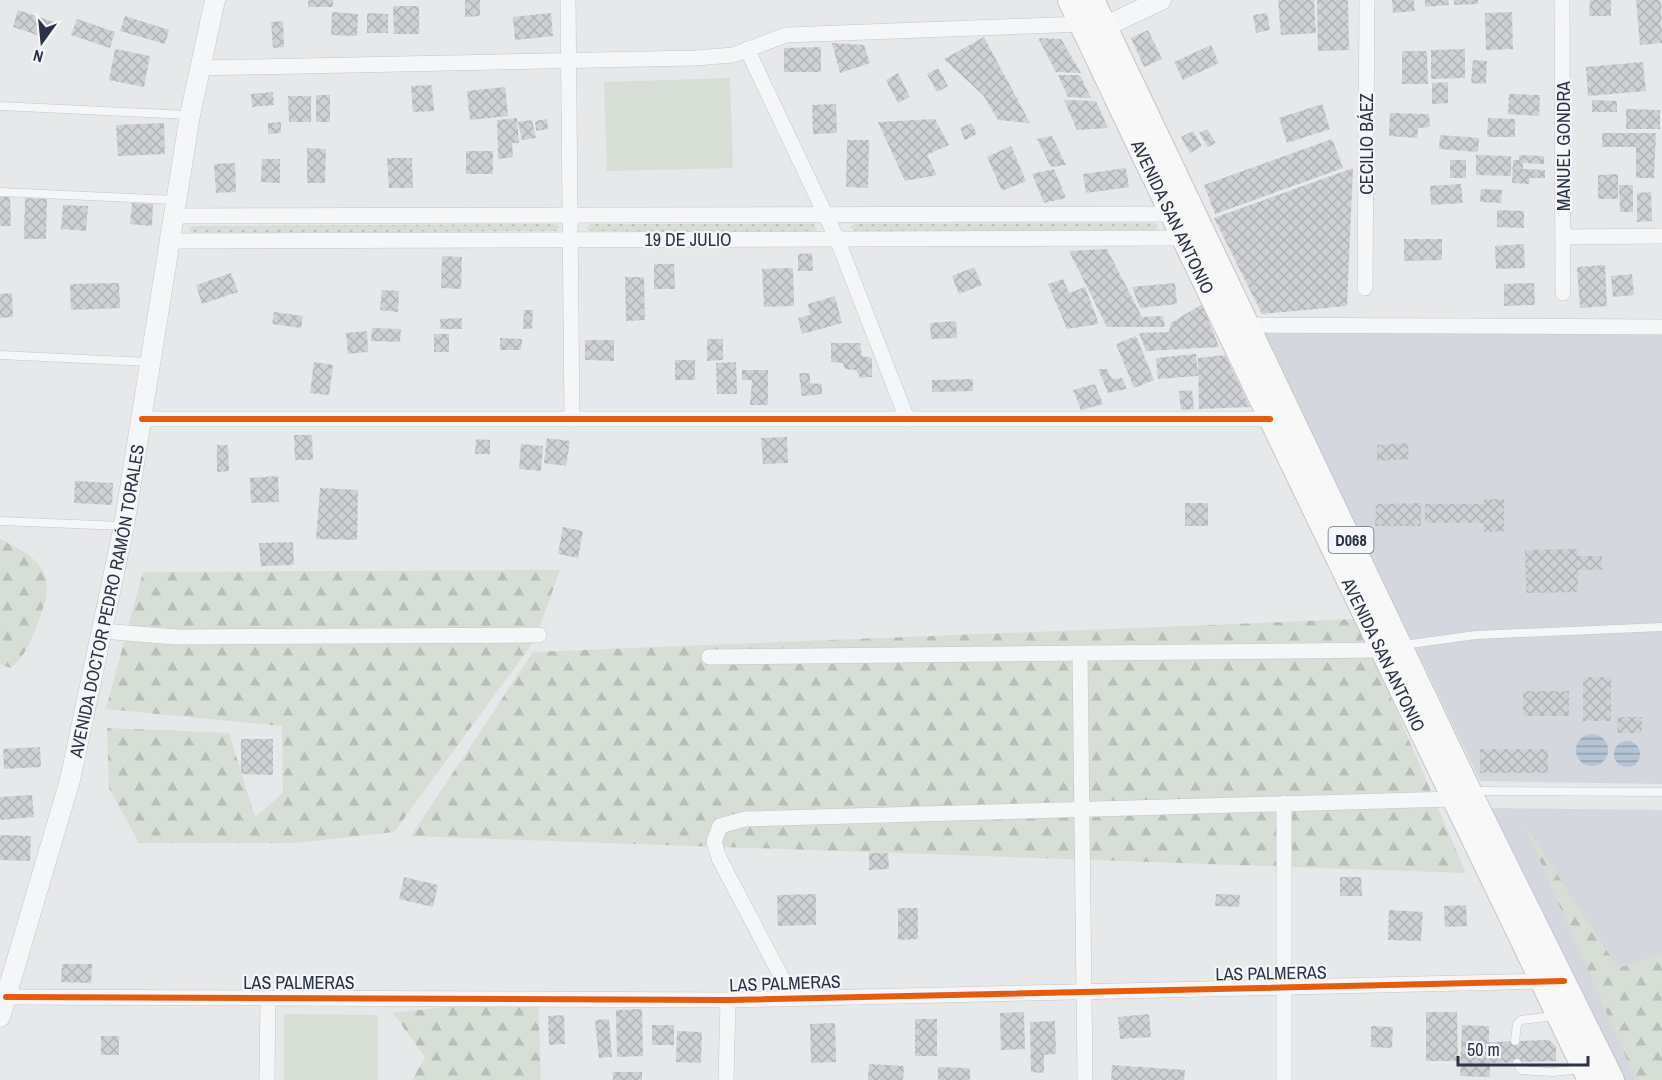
<svg xmlns="http://www.w3.org/2000/svg" width="1662" height="1080" font-family="'Archivo Narrow',sans-serif">
	<style>
		.built { fill: #d4d7dd }
		.grass { fill: url(#grass-dots) }
		.forest { fill: url(#forest-firs) }
		.pitch { fill: #d6ded6 }
		.water { fill: url(#water-rules) }
		.building { fill: url(#building-cross-hatch) }
		.lines { fill: none; stroke-linecap: round; stroke-linejoin: round }
		.service-casing { stroke: #c4c6c8; stroke-width: 9 }
		.minor-casing { stroke: #c4c6c8; stroke-width: 16 }
		.tertiary-casing { stroke: #c4c6c8; stroke-width: 21 }
		.primary-casing { stroke: #c2c5c8; stroke-width: 26 }
		.service { stroke: #f5f6f7; stroke-width: 8 }
		.minor { stroke: #f5f6f7; stroke-width: 15 }
		.tertiary { stroke: #f5f6f7; stroke-width: 20 }
		.primary { stroke: #f8f8f8; stroke-width: 24 }
		.cycleway-casing { stroke: #f4f6f9; stroke-width: 10 }
		.cycleway { stroke: #e8590c; stroke-width: 6 }
		.labels { text-anchor: middle; dominant-baseline: central; stroke-width: 4.5; stroke-linejoin: round; paint-order: stroke }
		.shield { fill: #f4f6f9; stroke: #676e7b; stroke-width: 1.5 }
		.shield-label { font-size: 16px; font-weight: bold; fill: #2b3445 }
		.street-label { font-size: 18px; fill: #2b3445; stroke: #f4f6f9 }
	</style>
	<defs>
		<pattern id="grass-dots" width="8" height="8" patternUnits="userSpaceOnUse" patternTransform="scale(1.5)"><rect width="8" height="8" fill="#d6ded6"/><path d="M2 2h.1M6 6h.1" fill="none" stroke="#b8bfb9" stroke-width="1.8" stroke-linecap="round"/></pattern>
		<pattern id="forest-firs" width="22" height="20" patternUnits="userSpaceOnUse" patternTransform="scale(1.5)"><rect width="22" height="20" fill="#d6ded6"/><path d="M5 1l3.5 6h-7zM16 11l3.5 6h-7z" fill="#b8bfb9"/></pattern>
		<pattern id="water-rules" width="6" height="5" patternUnits="userSpaceOnUse" patternTransform="scale(1.5)"><rect width="6" height="5" fill="#b4c4d5"/><path d="M0 2.5h6" fill="none" stroke="#93a0af"/></pattern>
		<pattern id="building-cross-hatch" width="8" height="8" patternUnits="userSpaceOnUse" patternTransform="scale(1.5)"><rect width="8" height="8" fill="#ced0d3"/><path d="M0 0l8 8M0 8l8-8" fill="none" stroke="#b1b3b6"/></pattern>
	</defs>
	<rect width="100%" height="100%" fill="#e6e8ea"/>
	<g class="built">
		<polygon points="1662,332 1662,784 1480,781 1263,333"/>
		<polygon points="1487,808 1662,810 1662,1080 1620,1080"/>
	</g>
	<g class="grass">
		<polygon points="1154,223 1158,225 1155,230 854,231 851,227 854,224"/>
		<polygon points="556,224 560,227 556,231 193,233 189,230 192,226"/>
		<polygon points="590,224 813,224 817,229 814,232 591,231 587,229"/>
	</g>
	<g class="forest">
		<path d="M0,539c50,24 57,40 35,91 -7,16 -11,28 -25,38l-10,-4z"/>
		<polygon points="560,570 535,640 394,832 296,843 139,843 109,788 107,728 229,733 255,817 283,793 282,726 106,709 143,572"/>
		<polygon points="1357,619 1466,873 411,836 533,652"/>
		<polygon points="1522,820 1618,968 1662,953 1662,1080 1636,1080"/>
		<polygon points="538,995 541,1080 412,1080 425,1057 393,1013"/>
	</g>
	<g class="pitch">
		<polygon points="730,78 733,168 607,171 604,82"/>
		<polygon points="284,1014 378,1015 378,1080 284,1080"/>
	</g>
	<g class="water">
		<circle cx="1592" cy="750" r="16"/>
		<circle cx="1627" cy="754" r="13"/>
	</g>
	<g class="building">
		<rect x="308" y="0" width="25" height="7"/>
		<polygon points="465,0 480,0 480,16 465,17"/>
		<polygon points="1278,0 1314,0 1316,33 1281,35"/>
		<polygon points="1317,0 1348,0 1349,50 1318,51"/>
		<polygon points="1392,0 1414,0 1415,11 1393,13"/>
		<polygon points="1425,0 1448,0 1449,5 1425,7"/>
		<polygon points="1454,0 1478,0 1478,4 1454,5"/>
		<polygon points="1590,0 1611,0 1611,16 1589,16"/>
		<polygon points="1636,0 1661,0 1662,43 1640,45"/>
		<polygon points="393,6 419,6 419,34 394,34"/>
		<polygon points="18,10 54,22 49,39 13,27"/>
		<polygon points="332,12 358,14 357,36 331,35"/>
		<polygon points="1512,12 1513,49 1486,50 1485,13"/>
		<polygon points="367,13 388,14 388,33 367,33"/>
		<polygon points="551,13 553,36 515,40 513,17"/>
		<polygon points="1267,13 1270,30 1256,33 1253,15"/>
		<polygon points="125,16 169,30 165,44 120,31"/>
		<polygon points="77,19 115,32 110,48 71,35"/>
		<polygon points="283,21 284,47 273,48 271,22"/>
		<polygon points="1148,30 1162,59 1144,67 1131,38"/>
		<polygon points="984,37 1030,123 998,120 983,95 944,59"/>
		<polygon points="1038,38 1061,39 1081,73 1056,72"/>
		<polygon points="832,43 864,45 870,63 840,73"/>
		<polygon points="1211,45 1219,63 1183,80 1174,62"/>
		<polygon points="821,47 821,72 784,72 784,48"/>
		<polygon points="115,49 150,56 144,87 109,80"/>
		<polygon points="1465,49 1465,78 1431,79 1431,50"/>
		<polygon points="1402,51 1427,51 1428,84 1402,84"/>
		<polygon points="1473,60 1487,61 1486,84 1471,83"/>
		<polygon points="1643,62 1646,91 1588,96 1586,67"/>
		<polygon points="938,68 948,86 937,92 927,74"/>
		<polygon points="898,73 910,97 898,103 886,80"/>
		<polygon points="1058,75 1080,75 1091,98 1068,97"/>
		<polygon points="1448,82 1448,103 1432,104 1432,83"/>
		<polygon points="432,85 434,111 413,112 411,86"/>
		<polygon points="505,87 508,116 470,120 467,91"/>
		<polygon points="273,92 274,105 252,107 251,94"/>
		<polygon points="1509,94 1540,95 1539,116 1508,114"/>
		<rect x="316" y="95" width="14" height="27"/>
		<polygon points="288,96 311,96 311,122 289,122"/>
		<polygon points="1064,100 1096,101 1108,128 1077,130"/>
		<polygon points="1592,100 1617,101 1617,112 1592,112"/>
		<polygon points="836,104 837,133 813,134 812,105"/>
		<polygon points="1322,104 1330,129 1287,143 1279,118"/>
		<polygon points="1626,109 1660,110 1660,129 1626,129"/>
		<polygon points="1390,113 1429,114 1430,127 1418,128 1417,138 1389,136"/>
		<polygon points="517,118 519,143 512,143 513,157 498,159 497,120"/>
		<polygon points="1488,118 1515,119 1515,137 1487,137"/>
		<polygon points="547,119 548,129 536,131 535,121"/>
		<polygon points="935,119 949,145 927,155 937,175 905,181 878,122"/>
		<polygon points="532,120 536,138 522,140 518,122"/>
		<polygon points="281,122 281,133 268,134 268,123"/>
		<polygon points="164,123 165,154 118,156 116,125"/>
		<polygon points="971,123 977,134 965,140 960,128"/>
		<polygon points="1207,129 1216,143 1208,147 1199,133"/>
		<polygon points="1193,131 1202,146 1190,153 1181,137"/>
		<polygon points="1602,133 1656,133 1654,178 1636,178 1636,147 1602,147"/>
		<polygon points="1440,135 1479,138 1478,152 1439,149"/>
		<polygon points="1052,136 1066,165 1051,167 1037,139"/>
		<polygon points="1332,139 1343,168 1215,214 1204,185"/>
		<polygon points="847,140 869,140 868,188 846,187"/>
		<polygon points="1011,146 1026,181 1002,191 987,157"/>
		<polygon points="307,148 326,149 325,183 307,183"/>
		<rect x="466" y="151" width="27" height="23"/>
		<polygon points="1476,155 1511,156 1511,176 1476,175"/>
		<polygon points="1519,155 1544,156 1544,164 1523,163 1523,169 1545,170 1545,178 1530,178 1529,184 1512,183 1513,160 1519,160"/>
		<polygon points="387,158 412,158 413,188 389,188"/>
		<polygon points="262,159 280,159 280,183 261,182"/>
		<rect x="1450" y="160" width="16" height="18"/>
		<polygon points="235,163 236,192 216,193 214,164"/>
		<polygon points="1126,168 1129,187 1086,193 1083,174"/>
		<polygon points="1353,168 1347,306 1262,314 1214,218"/>
		<polygon points="1054,169 1066,198 1044,203 1032,174"/>
		<polygon points="1618,174 1618,199 1598,199 1598,175"/>
		<polygon points="1461,184 1463,203 1431,205 1430,186"/>
		<polygon points="1619,185 1633,185 1633,212 1620,212"/>
		<polygon points="1481,189 1502,190 1501,203 1480,202"/>
		<polygon points="1651,192 1652,221 1637,222 1637,193"/>
		<polygon points="10,196 11,226 0,226 0,197"/>
		<polygon points="25,198 47,199 46,239 24,239"/>
		<polygon points="132,203 153,204 152,226 130,224"/>
		<polygon points="63,205 88,206 86,231 61,229"/>
		<polygon points="1497,210 1524,211 1524,228 1497,227"/>
		<polygon points="1404,239 1442,239 1442,260 1404,261"/>
		<polygon points="1524,244 1525,268 1496,269 1495,246"/>
		<polygon points="1107,249 1142,317 1163,316 1165,327 1107,327 1069,251"/>
		<polygon points="812,253 813,271 798,271 798,254"/>
		<polygon points="442,256 462,257 461,289 441,288"/>
		<polygon points="654,264 674,264 675,289 654,289"/>
		<polygon points="1605,265 1607,306 1580,308 1577,267"/>
		<polygon points="974,267 982,285 959,294 952,276"/>
		<polygon points="793,268 794,306 764,307 762,269"/>
		<polygon points="231,273 238,292 202,304 196,285"/>
		<polygon points="1632,274 1634,295 1613,297 1611,276"/>
		<polygon points="625,277 644,277 645,320 626,321"/>
		<polygon points="1063,279 1069,293 1085,287 1099,324 1067,329 1048,284"/>
		<polygon points="119,283 120,308 71,310 70,284"/>
		<polygon points="1175,283 1177,304 1140,308 1132,287"/>
		<polygon points="1534,283 1535,305 1504,306 1504,284"/>
		<polygon points="382,290 399,291 398,312 380,310"/>
		<polygon points="12,293 13,317 0,318 0,294"/>
		<polygon points="835,296 842,323 802,334 798,318 810,315 808,304"/>
		<polygon points="1202,304 1219,347 1146,351 1139,333 1169,332 1171,323"/>
		<polygon points="524,310 533,310 532,329 523,329"/>
		<polygon points="274,312 303,316 301,328 272,324"/>
		<polygon points="462,318 462,329 441,329 440,319"/>
		<polygon points="956,321 957,338 931,339 930,323"/>
		<polygon points="372,328 401,329 400,342 371,341"/>
		<polygon points="367,331 368,352 348,354 346,333"/>
		<rect x="434" y="334" width="15" height="18"/>
		<polygon points="1136,336 1154,380 1134,388 1116,344"/>
		<polygon points="500,338 522,339 521,350 500,350"/>
		<polygon points="707,339 723,339 723,360 707,361"/>
		<polygon points="585,340 614,340 614,361 585,360"/>
		<polygon points="831,343 860,343 862,356 872,358 872,377 860,378 856,370 845,369 843,363 831,362"/>
		<polygon points="1196,354 1198,376 1158,379 1156,358"/>
		<polygon points="1225,355 1250,407 1199,409 1198,358"/>
		<rect x="675" y="360" width="20" height="20"/>
		<polygon points="314,362 333,365 329,395 310,393"/>
		<polygon points="736,362 737,394 717,394 716,363"/>
		<polygon points="1098,369 1107,369 1112,379 1122,378 1127,389 1108,393"/>
		<polygon points="742,370 768,370 768,405 750,405 752,380 742,380"/>
		<polygon points="799,373 810,373 810,383 822,384 822,394 802,396"/>
		<polygon points="973,379 973,391 932,392 932,380"/>
		<polygon points="1095,384 1103,404 1081,410 1073,390"/>
		<polygon points="1192,390 1194,409 1181,410 1179,391"/>
		<polygon points="294,435 312,435 313,460 295,460"/>
		<polygon points="787,437 788,463 763,464 761,438"/>
		<polygon points="547,438 570,441 566,466 544,463"/>
		<polygon points="476,439 490,440 490,454 475,454"/>
		<polygon points="1408,443 1409,459 1377,461 1377,445"/>
		<polygon points="521,444 543,446 541,471 519,469"/>
		<polygon points="217,445 228,445 229,471 217,472"/>
		<polygon points="278,476 279,502 251,503 250,478"/>
		<polygon points="75,481 113,483 112,505 74,503"/>
		<polygon points="320,488 358,490 357,540 316,539"/>
		<polygon points="1484,499 1504,499 1504,531 1484,532 1484,523 1425,523 1425,504 1484,504"/>
		<rect x="1185" y="503" width="23" height="23"/>
		<polygon points="1421,503 1421,526 1375,526 1376,504"/>
		<polygon points="563,527 583,531 578,558 558,554"/>
		<polygon points="293,542 294,565 261,566 259,543"/>
		<polygon points="1578,549 1578,556 1602,556 1602,570 1578,570 1578,592 1526,593 1525,550"/>
		<rect x="1583" y="677" width="28" height="44"/>
		<rect x="1523" y="691" width="46" height="25"/>
		<polygon points="1618,717 1642,717 1642,733 1617,733"/>
		<polygon points="241,739 273,739 273,775 241,774"/>
		<polygon points="40,747 41,767 4,769 3,749"/>
		<rect x="1480" y="749" width="68" height="24"/>
		<polygon points="32,795 34,817 0,820 0,797"/>
		<polygon points="0,835 31,836 30,861 0,860"/>
		<polygon points="869,853 888,853 889,869 869,870"/>
		<polygon points="404,877 438,885 433,907 399,899"/>
		<polygon points="1340,877 1361,877 1362,896 1340,896"/>
		<polygon points="816,894 816,925 778,926 777,895"/>
		<polygon points="1216,894 1240,895 1239,907 1215,906"/>
		<polygon points="1466,905 1467,926 1445,927 1444,906"/>
		<polygon points="898,908 918,908 918,939 898,940"/>
		<polygon points="1389,910 1423,912 1421,941 1388,940"/>
		<polygon points="62,964 92,964 91,983 61,982"/>
		<polygon points="642,1009 643,1056 617,1057 616,1010"/>
		<polygon points="1024,1012 1025,1049 1001,1050 1000,1013"/>
		<polygon points="1426,1012 1457,1012 1458,1061 1426,1061"/>
		<polygon points="1149,1014 1151,1037 1120,1039 1118,1017"/>
		<polygon points="564,1015 565,1044 549,1045 548,1016"/>
		<polygon points="609,1019 612,1057 599,1058 595,1020"/>
		<rect x="915" y="1019" width="22" height="37"/>
		<polygon points="1055,1021 1056,1054 1044,1055 1044,1073 1031,1072 1030,1022"/>
		<polygon points="835,1023 836,1062 811,1063 810,1024"/>
		<rect x="652" y="1025" width="22" height="20"/>
		<polygon points="1462,1025 1489,1026 1489,1042 1549,1040 1556,1046 1556,1061 1490,1063 1490,1077 1460,1076"/>
		<polygon points="1371,1026 1393,1027 1392,1048 1371,1047"/>
		<polygon points="677,1031 702,1032 701,1063 676,1062"/>
		<rect x="101" y="1036" width="18" height="19"/>
		<polygon points="869,1064 904,1066 903,1080 868,1080"/>
		<polygon points="1112,1065 1185,1070 1184,1080 1111,1080"/>
		<polygon points="938,1067 970,1068 970,1080 938,1080"/>
		<rect x="613" y="1072" width="29" height="8"/>
	</g>
	<g class="lines">
		<g class="service-casing">
			<g id="service">
				<polyline points="0,106 189,115"/>
				<polyline points="0,192 175,200"/>
				<polyline points="0,355 148,362"/>
				<polyline points="0,521 123,526"/>
				<polyline points="1403,645 1476,635 1662,627"/>
				<polyline points="1475,791 1662,792"/>
				<polyline points="1515,1041 1517,1024 1521,1020 1555,1016"/>
				<polyline points="1517,1063 1521,1070 1552,1072 1582,1069"/>
			</g>
		</g>
		<g class="minor-casing">
			<g id="minor">
				<polyline points="568,0 572,419"/>
				<polyline points="1562,0 1563,293"/>
				<polyline points="747,49 837,239 907,419"/>
				<polyline points="199,68 695,58 733,55 786,35 1082,24"/>
				<polyline points="173,216 1179,214"/>
				<polyline points="1563,237 1662,236"/>
				<polyline points="170,241 1190,238"/>
				<polyline points="1365,288 1367,0"/>
				<polyline points="1241,325 1662,327"/>
				<polyline points="142,419 1270,419"/>
				<polyline points="102,631 176,637 539,635"/>
				<polyline points="1080,653 1085,1080"/>
				<polyline points="709,657 1383,650"/>
				<polyline points="6,997 728,1000 1549,981"/>
				<polyline points="792,997 719,858 714,842 720,826 745,819 1452,799 1460,795"/>
				<polyline points="267,1080 268,997"/>
				<polyline points="726,1080 728,1000"/>
				<polyline points="1284,1080 1284,803"/>
			</g>
		</g>
		<g class="tertiary-casing">
			<g id="tertiary">
				<polyline points="1092,25 1104,27 1161,0"/>
				<path id="s1" d="M0,1017l70,-237 54,-254 66,-411 25,-115"/>
			</g>
		</g>
		<g class="primary-casing">
			<g id="primary">
				<path id="s2" d="M1070,0c171,361 346,720 520,1080"/>
				<polyline points="1092,0 1469,791 1612,1080"/>
			</g>
		</g>
		<use href="#service" class="service"/>
		<use href="#minor" class="minor"/>
		<use href="#tertiary" class="tertiary"/>
		<use href="#primary" class="primary"/>
		<g class="cycleway-casing">
			<g id="cycleway">
				<polyline points="142,419 1270,419"/>
				<polyline points="6,997 728,1000 1564,981"/>
			</g>
		</g>
		<use href="#cycleway" class="cycleway"/>
	</g>
	<g class="labels">
		<rect class="shield" x="1328.5" y="527" width="45" height="26" rx="4.5"/>
		<g class="shield-label">
			<text x="1351" y="540">D068</text>
		</g>
		<g class="street-label">
			<text transform="translate(1366 144) rotate(-90)">CECILIO BÁEZ</text>
			<text transform="translate(1563 146) rotate(-90)">MANUEL GONDRA</text>
			<text stroke="none"><textPath href="#s2" startOffset="240">AVENIDA SAN ANTONIO</textPath></text>
			<text x="688" y="239">19 DE JULIO</text>
			<text stroke="none"><textPath href="#s1" startOffset="430">AVENIDA DOCTOR PEDRO RAMÓN TORALES</textPath></text>
			<text stroke="none"><textPath href="#s2" startOffset="726">AVENIDA SAN ANTONIO</textPath></text>
			<text transform="translate(1271 973) rotate(-1)">LAS PALMERAS</text>
			<text x="299" y="982">LAS PALMERAS</text>
			<text transform="translate(785 983) rotate(-2)">LAS PALMERAS</text>
		</g>
	</g>
	<g transform="translate(42 42) rotate(195)" stroke="#f4f6f9" stroke-width="4.5" paint-order="stroke">
	<path d="M0-4.5L10 22L0 15L-10 22Z" fill="#2b3445"/>
	<text y="-9" font-size="16" font-weight="bold" text-anchor="middle" fill="#2b3445">N</text>
	</g>
	<path d="M1458 1056v9h130v-9" fill="none" stroke="#2b3445" stroke-width="3"/>
	<text x="1467" y="1056" font-size="18" fill="#2b3445" stroke="#f4f6f9" stroke-width="4.5" paint-order="stroke">50 m</text>
</svg>
